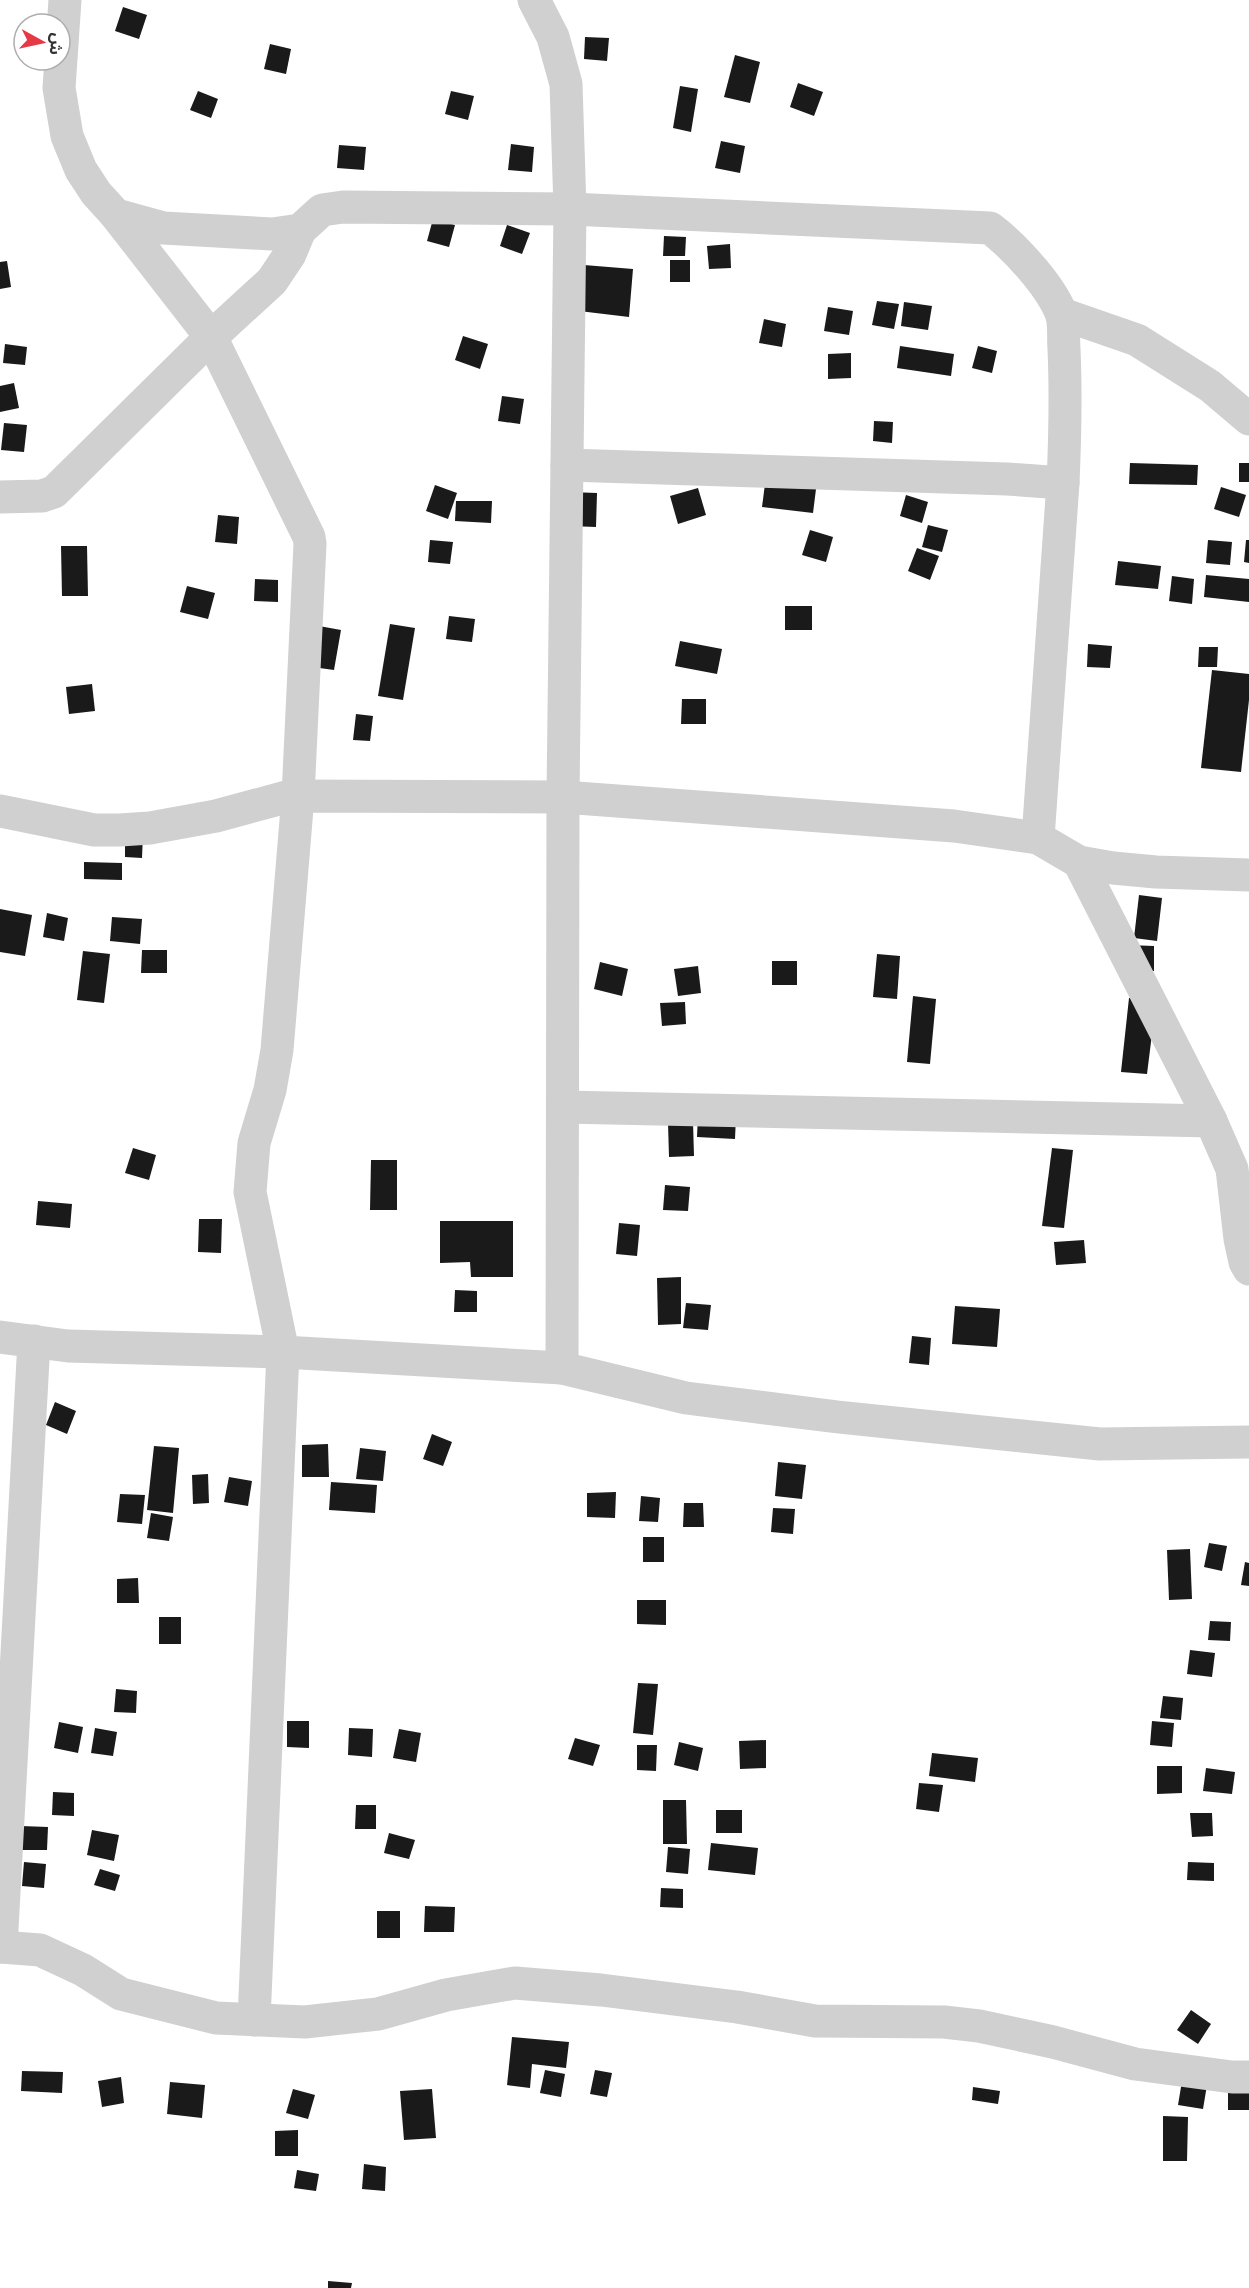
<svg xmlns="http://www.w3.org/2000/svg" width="1249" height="2288" font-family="Ubuntu,'Noto Sans Arabic',sans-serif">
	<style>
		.building { fill: #1a1a1a }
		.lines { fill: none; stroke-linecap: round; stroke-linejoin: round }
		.minor { stroke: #d0d0d0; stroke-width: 33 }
	</style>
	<rect width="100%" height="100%" fill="#fff"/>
	<g class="building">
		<polygon points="123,7 147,15 139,39 115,31"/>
		<polygon points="585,37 609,38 607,61 584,59"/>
		<polygon points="270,44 291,49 286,74 264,69"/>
		<polygon points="735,55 760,62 750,103 724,97"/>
		<polygon points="798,83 823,92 814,116 790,107"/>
		<polygon points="680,86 698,89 691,132 673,128"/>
		<polygon points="198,91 218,99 211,118 190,110"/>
		<polygon points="451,91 474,96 468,120 445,114"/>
		<polygon points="721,141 745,146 740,173 715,168"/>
		<polygon points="511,144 534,147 532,172 508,170"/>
		<polygon points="339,145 366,147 364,170 337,168"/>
		<polygon points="433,219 455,225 449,247 427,241"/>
		<polygon points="507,225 530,233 522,254 500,246"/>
		<polygon points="664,236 686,237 685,256 663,256"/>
		<polygon points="730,244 731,268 709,269 707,246"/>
		<rect x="670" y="260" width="20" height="22"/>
		<polygon points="7,261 11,287 0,289 0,262"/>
		<polygon points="584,265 633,269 629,317 579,311"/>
		<polygon points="877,301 899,304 894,329 872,325"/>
		<polygon points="904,302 932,306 928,330 901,326"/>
		<polygon points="828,307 853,311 849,335 824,331"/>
		<polygon points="764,319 786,324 782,347 759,343"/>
		<polygon points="463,336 488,344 480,369 455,360"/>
		<polygon points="5,344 27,347 25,365 3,363"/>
		<polygon points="900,346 954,354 951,376 897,368"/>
		<polygon points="978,346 997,351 992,373 972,368"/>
		<polygon points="851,353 851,378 828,379 828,354"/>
		<polygon points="14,383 19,408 0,412 0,386"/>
		<polygon points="502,396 524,399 520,424 498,421"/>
		<polygon points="874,421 893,422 892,443 873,441"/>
		<polygon points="4,423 27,425 24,452 1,450"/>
		<polygon points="1130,463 1198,465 1197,485 1129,484"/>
		<rect x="1239" y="463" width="10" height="19"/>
		<polygon points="765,484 816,489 813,513 762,507"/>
		<polygon points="435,485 457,493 448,519 426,511"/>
		<polygon points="1221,487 1246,495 1239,517 1214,509"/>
		<polygon points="698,488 706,515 678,524 670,496"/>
		<polygon points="570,492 597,493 596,527 569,526"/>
		<polygon points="906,495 928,502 922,523 900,516"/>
		<polygon points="456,501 492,501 491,523 455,521"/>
		<polygon points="218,515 239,517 237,544 215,542"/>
		<polygon points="928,525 948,530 942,552 922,547"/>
		<polygon points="810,530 833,537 826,562 802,555"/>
		<polygon points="430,540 453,542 450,564 428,562"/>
		<polygon points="1208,540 1232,542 1230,565 1206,563"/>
		<polygon points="1246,540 1249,540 1249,563 1244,562"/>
		<polygon points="61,546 87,546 88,596 62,596"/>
		<polygon points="917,548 939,556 930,580 908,571"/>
		<polygon points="1118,561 1161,566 1158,589 1115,585"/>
		<polygon points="1206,575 1249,579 1249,602 1204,597"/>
		<polygon points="1172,576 1194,579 1192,604 1169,601"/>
		<polygon points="255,579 278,580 278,602 254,601"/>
		<polygon points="187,586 215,593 208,619 180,612"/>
		<rect x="785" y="606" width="27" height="24"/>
		<polygon points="449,616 475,619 472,642 446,639"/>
		<polygon points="390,624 415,628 403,700 378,696"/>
		<polygon points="319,626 341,630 334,670 312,667"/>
		<polygon points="680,641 722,649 717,674 675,666"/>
		<polygon points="1088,644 1112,646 1110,668 1087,667"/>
		<polygon points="1199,647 1218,647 1217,667 1198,667"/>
		<polygon points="1212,670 1249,674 1249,700 1241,772 1201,768"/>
		<polygon points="92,684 95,711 69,714 66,687"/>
		<polygon points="682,699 706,699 706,724 681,724"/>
		<polygon points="356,714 373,716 370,741 353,740"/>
		<polygon points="125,834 143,834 142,858 125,857"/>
		<polygon points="84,862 122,863 122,880 84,879"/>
		<polygon points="1139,895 1162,898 1157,941 1134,938"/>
		<polygon points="0,909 32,915 25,956 0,952"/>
		<polygon points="47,913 68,918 64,941 43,937"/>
		<polygon points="112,917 142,919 140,944 110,941"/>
		<polygon points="1128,945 1154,946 1154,971 1128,970"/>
		<polygon points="142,950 167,950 167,973 141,973"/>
		<polygon points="83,951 110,954 104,1003 77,1000"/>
		<polygon points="877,954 900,956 897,999 873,997"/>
		<rect x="772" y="961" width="25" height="24"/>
		<polygon points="600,962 628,969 622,996 594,989"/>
		<polygon points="698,966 701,993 678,996 674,969"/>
		<polygon points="913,996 936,999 930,1064 907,1062"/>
		<polygon points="1129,998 1156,1002 1147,1074 1121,1072"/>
		<polygon points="685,1002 686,1024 662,1026 660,1003"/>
		<polygon points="698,1114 736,1116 735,1139 697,1137"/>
		<polygon points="693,1122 694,1156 669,1157 668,1123"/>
		<polygon points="133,1148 156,1155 149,1180 125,1173"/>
		<polygon points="1052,1148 1073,1150 1064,1228 1042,1226"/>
		<polygon points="371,1160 397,1160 397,1210 370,1210"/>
		<polygon points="665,1185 690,1187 688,1211 663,1210"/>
		<polygon points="38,1201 72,1204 70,1228 36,1225"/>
		<polygon points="199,1219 222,1219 221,1253 198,1252"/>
		<polygon points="440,1221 513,1221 513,1277 471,1277 470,1262 440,1263"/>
		<polygon points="619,1223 640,1225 637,1256 616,1254"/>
		<polygon points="1084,1240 1086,1263 1056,1265 1054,1242"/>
		<polygon points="681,1277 681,1324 658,1325 657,1278"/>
		<polygon points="455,1290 477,1291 477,1312 454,1312"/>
		<polygon points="686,1303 711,1305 708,1330 683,1328"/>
		<polygon points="955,1306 1000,1309 997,1347 952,1344"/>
		<polygon points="912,1336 931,1338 929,1365 909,1363"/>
		<polygon points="55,1402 76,1411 67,1434 46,1425"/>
		<polygon points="432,1434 452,1442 443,1466 423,1459"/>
		<polygon points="328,1444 329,1477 302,1477 302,1445"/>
		<polygon points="154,1446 179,1448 173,1513 147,1510"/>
		<polygon points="360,1448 386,1451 383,1481 356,1479"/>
		<polygon points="778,1462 806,1465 802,1499 775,1496"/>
		<polygon points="208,1474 209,1503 193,1504 192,1475"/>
		<polygon points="229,1477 252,1481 248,1506 224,1502"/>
		<polygon points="331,1482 377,1485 375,1513 329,1510"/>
		<polygon points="616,1492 615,1518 587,1517 587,1493"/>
		<polygon points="120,1494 145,1495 142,1524 117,1522"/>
		<polygon points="641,1496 660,1498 658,1522 639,1521"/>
		<polygon points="684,1503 703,1503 704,1527 683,1527"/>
		<polygon points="773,1508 795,1509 793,1534 771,1532"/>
		<polygon points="151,1513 173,1517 169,1541 147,1538"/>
		<rect x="643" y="1537" width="21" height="25"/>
		<polygon points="1209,1543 1227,1546 1222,1571 1204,1567"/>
		<polygon points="1190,1549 1192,1599 1169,1600 1167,1550"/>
		<polygon points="1245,1562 1249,1563 1249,1586 1241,1585"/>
		<polygon points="138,1578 139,1603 117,1603 117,1579"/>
		<polygon points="637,1600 666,1600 666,1625 637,1624"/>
		<rect x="159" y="1617" width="22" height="27"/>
		<polygon points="1210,1621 1231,1622 1230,1641 1208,1640"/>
		<polygon points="1190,1650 1215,1653 1212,1677 1187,1674"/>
		<polygon points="638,1683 658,1684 653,1735 633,1733"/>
		<polygon points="116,1689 137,1691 136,1713 114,1712"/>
		<polygon points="1163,1696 1183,1698 1181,1720 1160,1718"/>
		<polygon points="287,1721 309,1721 309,1748 287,1747"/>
		<polygon points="1152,1721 1174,1723 1172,1747 1150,1745"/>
		<polygon points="59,1722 83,1727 78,1753 54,1748"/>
		<polygon points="95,1728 117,1732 113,1756 91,1753"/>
		<polygon points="349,1728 373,1729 372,1757 348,1755"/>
		<polygon points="399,1729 421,1733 416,1762 393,1758"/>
		<polygon points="575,1738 600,1745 593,1766 568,1759"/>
		<polygon points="766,1740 766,1768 740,1769 739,1741"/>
		<polygon points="679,1742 703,1748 698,1771 674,1765"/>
		<polygon points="637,1745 657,1745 656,1771 637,1770"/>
		<polygon points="932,1753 978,1758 975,1782 929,1776"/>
		<polygon points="1157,1766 1182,1766 1182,1793 1157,1794"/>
		<polygon points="1206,1768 1235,1772 1232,1794 1203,1791"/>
		<polygon points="919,1783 943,1785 939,1812 916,1809"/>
		<polygon points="53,1792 74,1793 74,1816 52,1815"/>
		<polygon points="663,1800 686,1800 687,1844 663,1844"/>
		<polygon points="356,1805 376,1805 376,1829 355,1829"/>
		<rect x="716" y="1810" width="26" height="23"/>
		<polygon points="1190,1813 1212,1813 1213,1836 1192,1837"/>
		<polygon points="21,1826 48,1827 47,1850 21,1850"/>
		<polygon points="92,1830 119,1835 114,1861 87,1855"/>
		<polygon points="389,1833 415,1840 409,1859 384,1853"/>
		<polygon points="711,1843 758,1848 755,1875 708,1870"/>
		<polygon points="668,1847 690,1849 688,1874 666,1872"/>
		<polygon points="24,1862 46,1864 44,1888 22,1886"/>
		<polygon points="1188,1862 1214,1863 1214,1881 1187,1880"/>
		<polygon points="100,1869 120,1875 115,1891 94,1885"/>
		<polygon points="661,1888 683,1889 683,1908 660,1907"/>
		<polygon points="425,1906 455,1907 454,1932 424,1932"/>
		<rect x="377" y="1911" width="23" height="27"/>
		<polygon points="1191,2010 1211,2024 1198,2044 1177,2030"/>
		<polygon points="512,2037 569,2042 566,2068 532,2064 530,2088 507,2085"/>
		<polygon points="545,2070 565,2074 561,2097 540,2093"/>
		<polygon points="595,2070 612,2073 607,2097 590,2094"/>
		<polygon points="22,2071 63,2072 62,2093 21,2091"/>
		<polygon points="1183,2075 1208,2079 1203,2109 1178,2105"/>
		<polygon points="121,2077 124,2103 102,2107 98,2081"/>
		<polygon points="170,2082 205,2085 202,2118 167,2114"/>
		<polygon points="1228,2086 1249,2087 1249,2110 1228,2110"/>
		<polygon points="973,2087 1000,2091 998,2104 972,2100"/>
		<polygon points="293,2089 315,2095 308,2119 286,2113"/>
		<polygon points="432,2089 436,2138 404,2140 400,2091"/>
		<polygon points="1163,2116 1188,2117 1187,2161 1163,2161"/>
		<polygon points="298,2130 298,2156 275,2156 275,2131"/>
		<polygon points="364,2164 386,2167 385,2191 362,2189"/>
		<polygon points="297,2170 319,2174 316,2191 294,2188"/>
		<polygon points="328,2281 352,2283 351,2288 328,2288"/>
	</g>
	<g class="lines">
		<g class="minor">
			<path d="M65,0l-6,88 8,48 14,34 15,23 20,22 47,13 109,6 28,-4 22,-20 21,-3 227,2 420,19c24,18 60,57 71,85 4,10 2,25 3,36 2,45 1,89 -1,134"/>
			<polyline points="534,0 553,37 566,84 570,209 563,797 562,1368"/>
			<polyline points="116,215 211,337 309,537 310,544 298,796 277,1050 270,1090 254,1143 250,1192 283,1352 254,2020"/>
			<polyline points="1062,314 1137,340 1210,386 1249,419"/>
			<polyline points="0,497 42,496 54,492 211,337 272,281 290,254 300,230"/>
			<polyline points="0,811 94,830 120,830 150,828 216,816 290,796 563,797 954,826 1038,838 1063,483 1007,479 567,465"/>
			<polyline points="1038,838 1079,862 1113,868 1156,872 1249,875"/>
			<polyline points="1079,862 1211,1121 1232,1169 1240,1239 1245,1262 1249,1269"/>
			<polyline points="563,1107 1211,1121"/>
			<polyline points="0,1337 68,1346 283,1352 562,1368 686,1398 838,1417 1100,1444 1249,1442"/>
			<polyline points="0,1947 40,1950 83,1970 121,1994 216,2018 305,2022 378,2014 446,1995 515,1983 601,1990 737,2007 815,2021 944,2022 979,2026 1053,2042 1135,2064 1232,2077 1249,2077"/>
			<polyline points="1,1947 34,1341"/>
		</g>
	</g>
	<g transform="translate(42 42) rotate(98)"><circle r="28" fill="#ffffff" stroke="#adadad" stroke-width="1.5"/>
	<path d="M0-4.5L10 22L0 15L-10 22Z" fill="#e63946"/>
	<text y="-9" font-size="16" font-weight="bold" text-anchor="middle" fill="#333333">ش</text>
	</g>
</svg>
